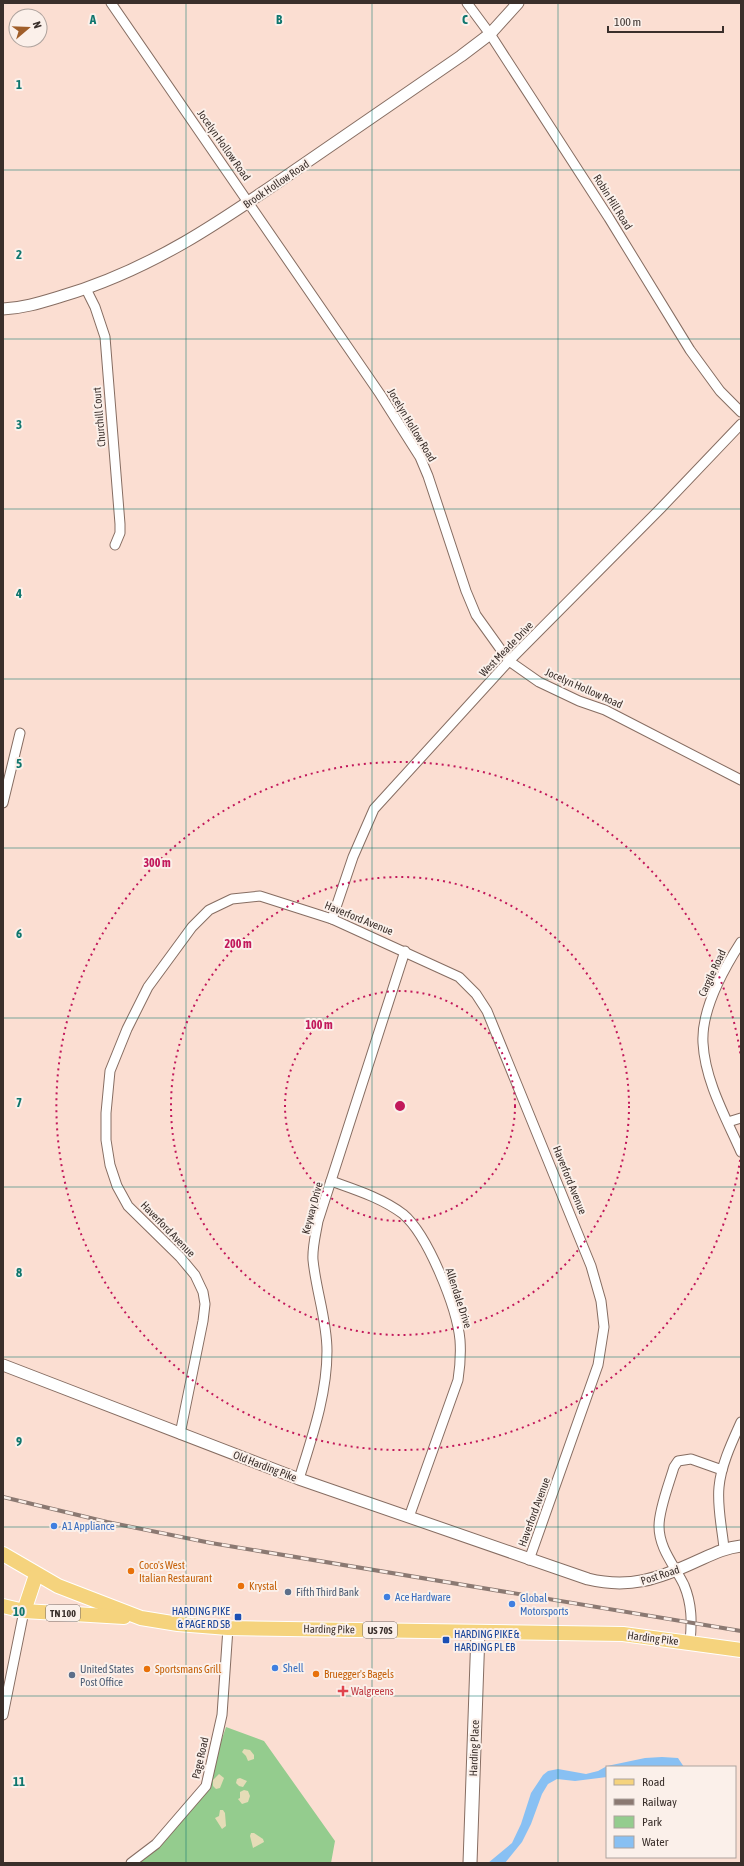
<svg xmlns="http://www.w3.org/2000/svg" width="744" height="1866" font-family="'Asap Condensed',sans-serif">
	<style>
		.green { fill: #94cc8e }
		.sand { fill: #e5dcb7 }
		.water { fill: #88c0f3 }
		.lines { fill: none; stroke-linecap: round; stroke-linejoin: round }
		.minor-casing { stroke: #866d62; stroke-width: 11 }
		.tertiary-casing { stroke: #866d62; stroke-width: 13 }
		.secondary-casing { stroke: #866d62; stroke-width: 15 }
		.primary-casing { stroke: #fff; stroke-width: 16 }
		.minor { stroke: #fff; stroke-width: 9 }
		.tertiary { stroke: #fff; stroke-width: 11 }
		.secondary { stroke: #fff; stroke-width: 13 }
		.primary { stroke: #f5d37d; stroke-width: 14 }
		.rail-casing { stroke: #8b7972; stroke-width: 4 }
		.rail { stroke: #fbf0ea; stroke-width: 2.5; stroke-dasharray: 8; stroke-linecap: butt }
		.grid { fill: none; stroke: #0f766e; stroke-width: 1; stroke-opacity: 0.55 }
		.ring { fill: none; stroke: #c2185b; stroke-width: 2; stroke-dasharray: 2 4 }
		.shop-dot { fill: #3f7fe0; stroke: #fbf0ea; stroke-width: 1.5 }
		.food-dot { fill: #e8710a; stroke: #fbf0ea; stroke-width: 1.5 }
		.service-dot { fill: #5c6f8a; stroke: #fbf0ea; stroke-width: 1.5 }
		.transit-dot { fill: #1a4fb4; stroke: #fbf0ea; stroke-width: 1.5 }
		.health-dot { fill: #e0444e; stroke: #fbf0ea; stroke-width: 1.5 }
		.labels { text-anchor: middle; dominant-baseline: central; stroke-width: 4; stroke-linejoin: round; paint-order: stroke }
		.shield { fill: #fbf0ea; stroke: #746964; stroke-width: 1 }
		.shield-label { font-size: 10px; font-weight: bold; fill: #3a2f2b }
		.street-label { font-size: 11px; fill: #3a2f2b; stroke: #fbf0ea }
		.shop-label { font-size: 11px; fill: #366cbe; stroke: #fbf0ea; text-anchor: start }
		.food-label { font-size: 11px; fill: #c56008; stroke: #fbf0ea; text-anchor: start }
		.service-label { font-size: 11px; fill: #4e5e75; stroke: #fbf0ea; text-anchor: start }
		.transit-label { font-size: 11px; fill: #164399; stroke: #fbf0ea; text-anchor: end }
		.health-label { font-size: 11px; fill: #be3a42; stroke: #fbf0ea; text-anchor: start }
		.grid-label { font-size: 13px; text-anchor: middle; font-weight: bold; fill: #0f766e; stroke: #fbf0ea; stroke-width: 4; stroke-linejoin: round; paint-order: stroke }
		.centre { fill: #c2185b; stroke: #fbf0ea; stroke-width: 2 }
		.ring-label { font-size: 12px; text-anchor: middle; font-weight: bold; fill: #c2185b; stroke: #fbf0ea; stroke-width: 4; stroke-linejoin: round; paint-order: stroke }
	</style>
	<rect width="100%" height="100%" fill="#fbded2"/>
	<polygon class="green" points="226,1727 264,1741 335,1841 331,1863 131,1863 156,1844 206,1786"/>
	<g class="sand">
		<polygon points="244,1749 250,1750 254,1755 254,1759 248,1761 246,1756 242,1752"/>
		<polygon points="219,1774 224,1778 220,1788 216,1789 213,1786 213,1780"/>
		<polygon points="240,1778 247,1781 243,1787 239,1786 236,1783 237,1779"/>
		<polygon points="244,1790 248,1791 250,1796 248,1802 242,1804 238,1799 240,1798 240,1792"/>
		<polygon points="220,1810 223,1810 225,1813 226,1826 222,1829 215,1818 219,1816"/>
		<polygon points="254,1833 263,1839 264,1842 253,1848 250,1836 251,1833"/>
	</g>
	<polygon class="water" points="662,1757 678,1758 684,1767 607,1767 607,1777 575,1781 557,1779 548,1784 542,1794 531,1824 522,1842 505,1863 488,1863 512,1843 521,1824 531,1793 543,1775 548,1771 558,1769 586,1774 598,1771 607,1766 645,1758"/>
	<g class="lines">
		<g class="minor-casing">
			<g id="minor">
				<polyline points="111,3 380,394 420,457 428,476 466,591 476,615 509,661 539,682 579,701 605,710 741,780"/>
				<polyline points="467,3 490,34 609,218 690,350 720,391 741,412"/>
				<polyline points="86,289 95,307 105,337 120,524 120,533 115,545"/>
				<polyline points="3,803 20,733"/>
				<polyline points="332,919 353,857 374,809 509,661 662,507 741,424"/>
				<path d="M741,942c-18,28 -40,68 -38,101 2,38 23,75 38,109"/>
				<polyline points="728,1122 741,1118"/>
				<path d="M331,1181c25,9 51,17 72,33 25,21 54,94 57,126 1,14 0,27 -2,40l-49,137"/>
				<polyline points="180,1434 203,1321 205,1304 203,1292 195,1275 180,1257 128,1206 117,1186 110,1165 106,1140 106,1113 110,1071 127,1029 148,987 192,927 209,910 232,899 260,896 332,919 459,977 476,994 487,1011 591,1266 601,1301 604,1327 598,1365 529,1560"/>
				<path d="M299,1479c13,-42 28,-84 28,-128 0,-31 -11,-60 -14,-91 -1,-12 3,-27 5,-39l87,-270"/>
				<path d="M724,1548c-2,-20 -7,-41 -5,-61 2,-22 13,-45 22,-65"/>
				<path d="M690,1642c2,-20 2,-38 -6,-57 -9,-19 -25,-36 -25,-59 0,-17 10,-42 15,-59l4,-6 13,-2 31,11"/>
				<polyline points="3,1715 24,1611"/>
				<polyline points="131,1863 156,1844 206,1786 222,1715 228,1628"/>
			</g>
		</g>
		<g class="tertiary-casing">
			<g id="tertiary">
				<path d="M3,309c21,-1 39,-7 59,-13 92,-27 164,-78 242,-132 52,-36 105,-72 157,-108l29,-22 28,-31"/>
				<path d="M3,1365l296,114 289,100c41,10 70,0 107,-17 16,-7 29,-14 46,-16"/>
			</g>
		</g>
		<g class="secondary-casing">
			<polyline id="secondary" points="470,1863 478,1632"/>
		</g>
		<g class="primary-casing">
			<g id="primary">
				<polyline points="3,1554 58,1586 141,1618 178,1624 228,1628 623,1634 741,1650"/>
				<polyline points="3,1606 24,1611 124,1617"/>
				<polyline points="24,1611 36,1575"/>
			</g>
		</g>
		<use href="#minor" class="minor"/>
		<use href="#tertiary" class="tertiary"/>
		<use href="#secondary" class="secondary"/>
		<use href="#primary" class="primary"/>
		<g class="rail-casing">
			<polyline id="rail" points="3,1497 107,1522 211,1543 741,1631"/>
		</g>
		<use href="#rail" class="rail"/>
	</g>
	<path class="grid" d="M186,3v1860M372,3v1860M558,3v1860M3,170h738M3,339h738M3,509h738M3,679h738M3,848h738M3,1018h738M3,1187h738M3,1357h738M3,1527h738M3,1696h738"/>
	<g class="ring">
		<circle cx="400" cy="1106" r="115"/>
		<circle cx="400" cy="1106" r="229"/>
		<path d="M741 1154A344 344 0 1 1 741 1058"/>
	</g>
	<g class="shop-dot">
		<circle cx="54" cy="1526" r="4"/>
		<circle cx="387" cy="1597" r="4"/>
		<circle cx="512" cy="1604" r="4"/>
		<circle cx="275" cy="1668" r="4"/>
	</g>
	<g class="food-dot">
		<circle cx="131" cy="1571" r="4"/>
		<circle cx="241" cy="1586" r="4"/>
		<circle cx="147" cy="1669" r="4"/>
		<circle cx="316" cy="1674" r="4"/>
	</g>
	<g class="service-dot">
		<circle cx="288" cy="1592" r="4"/>
		<circle cx="72" cy="1675" r="4"/>
	</g>
	<g class="transit-dot">
		<rect x="234" y="1613" width="8" height="8" rx="2"/>
		<rect x="442" y="1636" width="8" height="8" rx="2"/>
	</g>
	<path class="health-dot" d="M341 1685h4v4h4v4h-4v4h-4v-4h-4v-4h4z"/>
	<g class="labels">
		<g class="shield">
			<rect x="46" y="1605" width="34" height="16" rx="3"/>
			<rect x="363" y="1622" width="34" height="16" rx="3"/>
		</g>
		<g class="shield-label">
			<text x="63" y="1613">TN 100</text>
			<text x="380" y="1630">US 70S</text>
		</g>
		<g class="street-label">
			<text transform="translate(224 145) rotate(55)">Jocelyn Hollow Road</text>
			<text transform="translate(276 184) rotate(-34)">Brook Hollow Road</text>
			<text transform="translate(613 202) rotate(58)">Robin Hill Road</text>
			<text transform="translate(99 417) rotate(-95)">Churchill Court</text>
			<text transform="translate(412 425) rotate(59)">Jocelyn Hollow Road</text>
			<text transform="translate(506 649) rotate(-46)">West Meade Drive</text>
			<text transform="translate(584 688) rotate(24)">Jocelyn Hollow Road</text>
			<text transform="translate(359 918) rotate(22)">Haverford Avenue</text>
			<text transform="translate(712 973) rotate(-65)">Cargile Road</text>
			<text transform="translate(570 1180) rotate(68)">Haverford Avenue</text>
			<text transform="translate(312 1208) rotate(-75)">Keyway Drive</text>
			<text transform="translate(168 1229) rotate(46)">Haverford Avenue</text>
			<text transform="translate(459 1298) rotate(72)">Allendale Drive</text>
			<text transform="translate(265 1466) rotate(21)">Old Harding Pike</text>
			<text transform="translate(534 1512) rotate(-70)">Haverford Avenue</text>
			<text transform="translate(660 1575) rotate(-18)">Post Road</text>
			<text transform="translate(329 1629) rotate(1)">Harding Pike</text>
			<text transform="translate(653 1638) rotate(7)">Harding Pike</text>
			<text transform="translate(474 1748) rotate(-88)">Harding Place</text>
			<text transform="translate(200 1758) rotate(-77)">Page Road</text>
		</g>
		<g class="shop-label">
			<text x="62" y="1526">A1 Appliance</text>
			<text x="395" y="1597">Ace Hardware</text>
			<text x="520" y="1598">Global<tspan x="520" dy="13">Motorsports</tspan></text>
			<text x="283" y="1668">Shell</text>
		</g>
		<g class="food-label">
			<text x="139" y="1565">Coco's West<tspan x="139" dy="13">Italian Restaurant</tspan></text>
			<text x="249" y="1586">Krystal</text>
			<text x="155" y="1669">Sportsmans Grill</text>
			<text x="324" y="1674">Bruegger's Bagels</text>
		</g>
		<g class="service-label">
			<text x="296" y="1592">Fifth Third Bank</text>
			<text x="80" y="1669">United States<tspan x="80" dy="13">Post Office</tspan></text>
		</g>
		<g class="transit-label">
			<text x="230" y="1611">HARDING PIKE<tspan x="230" dy="13">&amp; PAGE RD SB</tspan></text>
			<text x="454" y="1634" text-anchor="start">HARDING PIKE &amp;<tspan x="454" dy="13">HARDING PL EB</tspan></text>
		</g>
		<g class="health-label">
			<text x="351" y="1691">Walgreens</text>
		</g>
	</g>
	<g class="grid-label">
		<text x="93" y="24">A</text>
		<text x="279" y="24">B</text>
		<text x="465" y="24">C</text>
		<text x="19" y="89">1</text>
		<text x="19" y="259">2</text>
		<text x="19" y="429">3</text>
		<text x="19" y="598">4</text>
		<text x="19" y="768">5</text>
		<text x="19" y="938">6</text>
		<text x="19" y="1107">7</text>
		<text x="19" y="1277">8</text>
		<text x="19" y="1446">9</text>
		<text x="19" y="1616">10</text>
		<text x="19" y="1786">11</text>
	</g>
	<circle cx="400" cy="1106" r="6" class="centre"/>
	<g class="ring-label">
		<text x="157" y="867">300 m</text>
		<text x="238" y="948">200 m</text>
		<text x="319" y="1029">100 m</text>
	</g>
	<rect width="744" height="1866" fill="none" stroke="#3a2f2b" stroke-width="8"/>
	<rect x="606" y="1766" width="130" height="92" fill="#fbf0ea" stroke="#aea39e"/>
	<rect x="614" y="1779" width="20" height="6" fill="#f5d37d" stroke="#aea39e"/>
	<text x="642" y="1786" font-size="12" fill="#3a2f2b">Road</text>
	<rect x="614" y="1799" width="20" height="6" fill="#8b7972" stroke="#aea39e"/>
	<text x="642" y="1806" font-size="12" fill="#3a2f2b">Railway</text>
	<rect x="614" y="1816" width="20" height="12" fill="#94cc8e" stroke="#aea39e"/>
	<text x="642" y="1826" font-size="12" fill="#3a2f2b">Park</text>
	<rect x="614" y="1836" width="20" height="12" fill="#88c0f3" stroke="#aea39e"/>
	<text x="642" y="1846" font-size="12" fill="#3a2f2b">Water</text>
	<g transform="translate(28 28) rotate(71)"><circle r="19" fill="#fbf0ea" stroke="#aea39e"/>
	<path d="M0-3L7 15L0 10L-7 15Z" fill="#a05e2a"/>
	<text y="-6" font-size="11" font-weight="bold" text-anchor="middle" fill="#3a2f2b">N</text>
	</g>
	<path d="M608 26v6h115v-6" fill="none" stroke="#3a2f2b" stroke-width="2"/>
	<text x="614" y="26" font-size="12" fill="#3a2f2b" stroke="#fbf0ea" stroke-width="3" paint-order="stroke">100 m</text>
</svg>
